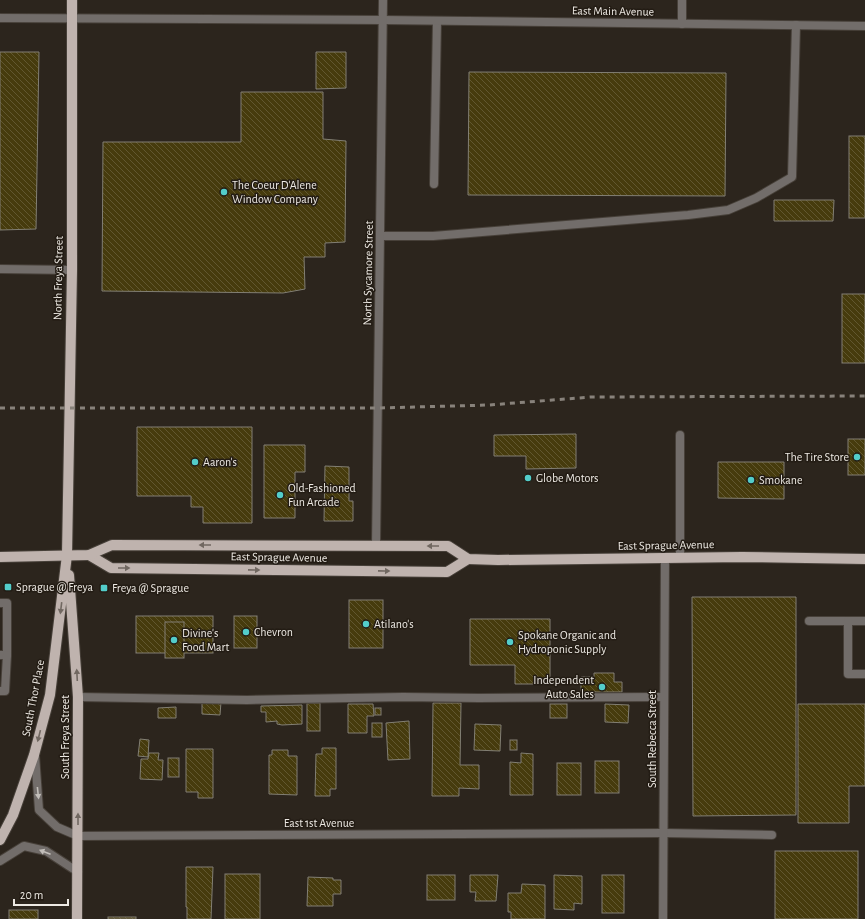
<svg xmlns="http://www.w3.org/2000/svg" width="865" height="919" font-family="'Alegreya Sans',sans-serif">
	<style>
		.building { fill: url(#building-back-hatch); stroke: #827f74 }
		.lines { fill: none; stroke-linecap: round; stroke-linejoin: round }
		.service-casing { stroke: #474039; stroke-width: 10 }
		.minor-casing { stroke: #474039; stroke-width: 10 }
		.primary-casing { stroke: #474039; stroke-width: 12 }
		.service { stroke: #726d6a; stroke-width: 8 }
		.minor { stroke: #726d6a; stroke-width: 8 }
		.primary { stroke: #bfb3ae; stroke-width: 10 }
		.rail { stroke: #88827b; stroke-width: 3; stroke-dasharray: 5 5; stroke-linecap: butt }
		.oneway { fill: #716861 }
		.oneway2 { fill: #c2beb9 }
		.poi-dot { fill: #53cdca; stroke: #231c14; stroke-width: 1.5 }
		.labels { text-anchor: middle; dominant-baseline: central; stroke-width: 3; stroke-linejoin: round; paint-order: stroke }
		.street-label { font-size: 12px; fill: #ede9e3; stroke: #231c14 }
		.poi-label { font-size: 12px; fill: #ede9e3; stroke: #231c14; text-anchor: start }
	</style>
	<defs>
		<pattern id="building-back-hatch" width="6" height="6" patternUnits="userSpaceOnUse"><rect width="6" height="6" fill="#463b0d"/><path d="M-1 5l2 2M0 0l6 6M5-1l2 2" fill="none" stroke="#615730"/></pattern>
	</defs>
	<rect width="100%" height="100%" fill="#2c251d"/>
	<g class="building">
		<polygon points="0,52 39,52 36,229 0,230"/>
		<polygon points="316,52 346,52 346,88 316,89"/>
		<polygon points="469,72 726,73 725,196 468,195"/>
		<polygon points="241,92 323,92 323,139 346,141 345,242 325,243 325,257 304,257 305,289 283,293 102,291 103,142 241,142"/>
		<rect x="849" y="136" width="16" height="82"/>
		<polygon points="774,200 834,200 833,221 774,221"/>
		<rect x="842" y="294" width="23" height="69"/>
		<polygon points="137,427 252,427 252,523 203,523 203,507 191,507 191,496 137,496"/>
		<polygon points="576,434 576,468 526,469 526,456 494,456 494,435"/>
		<rect x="848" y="439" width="17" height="36"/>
		<polygon points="264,445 305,445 305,472 295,472 295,518 264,518"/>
		<polygon points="718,462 784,462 784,499 718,498"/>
		<polygon points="325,466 349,467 349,501 353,501 353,521 324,521"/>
		<polygon points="692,597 796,597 796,815 693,816"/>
		<rect x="349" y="600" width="34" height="48"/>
		<rect x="136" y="616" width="77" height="37"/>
		<rect x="234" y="616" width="23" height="32"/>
		<polygon points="470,619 550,619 550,684 515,684 515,665 470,665"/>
		<rect x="165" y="622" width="19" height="36"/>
		<polygon points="594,673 614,673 614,682 622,682 622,692 581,692 581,677 594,677"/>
		<polygon points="202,702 221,702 220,715 202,714"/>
		<rect x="307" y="703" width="13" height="28"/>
		<polygon points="433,703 461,703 460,765 479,765 479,789 459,788 459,796 432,796"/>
		<polygon points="348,704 373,704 374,716 367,716 367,733 348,733"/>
		<rect x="550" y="704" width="17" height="14"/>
		<polygon points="605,704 629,705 628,723 605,722"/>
		<polygon points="798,704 865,704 865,786 849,786 849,823 798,823"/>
		<polygon points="302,705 302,724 282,725 277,724 277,721 266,722 266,712 261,712 261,706"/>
		<polygon points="176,707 176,718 158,718 158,708"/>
		<rect x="375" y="708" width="6" height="7"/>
		<polygon points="409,721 410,759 388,760 386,723"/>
		<rect x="372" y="723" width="10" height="14"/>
		<polygon points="475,724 501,725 500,751 474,750"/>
		<polygon points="140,739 149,740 148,757 138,756"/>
		<rect x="510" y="740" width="7" height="10"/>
		<polygon points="322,748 336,748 336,789 330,789 330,796 315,796 316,754 322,754"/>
		<polygon points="186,749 213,749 213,798 198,798 198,792 186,792"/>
		<polygon points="272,750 288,750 288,756 297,756 297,795 269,794 269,755 272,755"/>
		<polygon points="149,753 159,753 158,760 163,760 162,780 140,779 141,759 148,759"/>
		<polygon points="521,753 533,754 533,795 510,795 510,762 521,763"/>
		<rect x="168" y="758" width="11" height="19"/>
		<rect x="595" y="761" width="24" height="32"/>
		<rect x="557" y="763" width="24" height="32"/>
		<rect x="775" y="851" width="83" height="68"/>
		<polygon points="186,867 213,867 211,919 187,919 187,907 186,907"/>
		<rect x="225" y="874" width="35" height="45"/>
		<rect x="427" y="875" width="28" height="25"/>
		<polygon points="470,875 498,875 496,901 475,901 476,892 470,892"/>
		<polygon points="554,875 582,876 582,904 574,903 574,910 554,909"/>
		<rect x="602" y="875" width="22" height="38"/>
		<polygon points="308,877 333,878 333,880 341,880 341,894 333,894 333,906 307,906"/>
		<polygon points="522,884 545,885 545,919 511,919 511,912 508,912 508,893 521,893"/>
		<rect x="9" y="910" width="29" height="9"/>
		<rect x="108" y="917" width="28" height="2"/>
	</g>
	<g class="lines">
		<g class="service-casing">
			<g id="service">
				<polyline points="434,184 437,21"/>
				<polyline points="381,236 433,236 688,215 728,210 756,198 792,177 796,25"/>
				<polyline points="680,435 680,558"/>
				<polyline points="0,603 7,603 7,655 0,655"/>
				<polyline points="809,621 865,621"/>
				<polyline points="848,621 848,674 865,674"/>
				<polyline points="0,691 5,691 7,655"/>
				<polyline points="78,697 247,700 403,697 479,698 664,697"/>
				<polyline points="664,833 772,835"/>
			</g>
		</g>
		<g class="minor-casing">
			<g id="minor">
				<polyline points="682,0 682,24"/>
				<polyline points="0,18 383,20 865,26"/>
				<polyline points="0,269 72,270"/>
				<polyline points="376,546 383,0"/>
				<polyline points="35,755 39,810 57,827 78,836 664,833"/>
				<polyline points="0,861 24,846 46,851 78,872"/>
				<polyline points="663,919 665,558"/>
			</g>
		</g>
		<g class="primary-casing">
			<g id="primary">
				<polyline points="89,555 111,568 447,572 468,559"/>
				<polyline points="0,557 89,555 112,545 448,546 468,559 498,560 742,557 865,559"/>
				<polyline points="69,575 78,697 77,919"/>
				<polyline points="0,840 13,815 34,755 50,695 67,555 72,270 72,0"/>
			</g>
		</g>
		<use href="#service" class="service"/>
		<use href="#minor" class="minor"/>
		<use href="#primary" class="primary"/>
		<polyline class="rail" points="0,408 378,408 489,405 591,397 865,396"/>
	</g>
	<defs><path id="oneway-solid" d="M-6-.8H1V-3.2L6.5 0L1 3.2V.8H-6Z"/></defs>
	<g class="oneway">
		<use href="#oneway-solid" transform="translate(205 545) rotate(-180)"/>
		<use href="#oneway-solid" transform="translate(433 546) rotate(-180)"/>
		<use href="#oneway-solid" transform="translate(124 568)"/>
		<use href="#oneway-solid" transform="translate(254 570) rotate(1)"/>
		<use href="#oneway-solid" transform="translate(384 571) rotate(1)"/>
		<use href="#oneway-solid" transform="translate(61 608) rotate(97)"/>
		<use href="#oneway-solid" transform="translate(77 675) rotate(-93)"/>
		<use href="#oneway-solid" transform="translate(39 736) rotate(104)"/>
		<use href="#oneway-solid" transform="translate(78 819) rotate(-90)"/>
	</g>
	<g class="oneway2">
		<use href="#oneway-solid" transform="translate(38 793) rotate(84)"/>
		<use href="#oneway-solid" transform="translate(45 852) rotate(-159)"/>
	</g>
	<g class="poi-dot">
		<circle cx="224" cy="192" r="4"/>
		<circle cx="857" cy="457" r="4"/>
		<circle cx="195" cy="462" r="4"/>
		<circle cx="528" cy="478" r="4"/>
		<circle cx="751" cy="480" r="4"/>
		<circle cx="280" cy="495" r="4"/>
		<rect x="4" y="583" width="8" height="8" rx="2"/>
		<rect x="100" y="584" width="8" height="8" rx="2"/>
		<circle cx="366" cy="624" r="4"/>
		<circle cx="246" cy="632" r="4"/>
		<circle cx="174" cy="640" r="4"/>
		<circle cx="510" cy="642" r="4"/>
		<circle cx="602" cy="687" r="4"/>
	</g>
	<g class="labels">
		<g class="street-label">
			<text transform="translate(613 11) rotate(1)">East Main Avenue</text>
			<text transform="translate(368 273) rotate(-89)">North Sycamore Street</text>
			<text transform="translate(58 278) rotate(-89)">North Freya Street</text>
			<text transform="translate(666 545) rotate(-1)">East Sprague Avenue</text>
			<text transform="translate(279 557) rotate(1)">East Sprague Avenue</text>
			<text transform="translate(33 698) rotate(-79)">South Thor Place</text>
			<text transform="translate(65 737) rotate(-90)">South Freya Street</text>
			<text transform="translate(652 739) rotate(-90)">South Rebecca Street</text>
			<text x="319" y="823">East 1st Avenue</text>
		</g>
		<g class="poi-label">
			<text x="232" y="185">The Coeur D'Alene<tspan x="232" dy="14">Window Company</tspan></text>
			<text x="849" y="457" text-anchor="end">The Tire Store</text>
			<text x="203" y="462">Aaron's</text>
			<text x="536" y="478">Globe Motors</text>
			<text x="759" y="480">Smokane</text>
			<text x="288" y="488">Old-Fashioned<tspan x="288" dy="14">Fun Arcade</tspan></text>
			<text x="16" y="587">Sprague @ Freya</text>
			<text x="112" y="588">Freya @ Sprague</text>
			<text x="374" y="624">Atilano's</text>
			<text x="254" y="632">Chevron</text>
			<text x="182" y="633">Divine's<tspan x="182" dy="14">Food Mart</tspan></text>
			<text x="518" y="635">Spokane Organic and<tspan x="518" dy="14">Hydroponic Supply</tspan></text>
			<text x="594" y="680" text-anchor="end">Independent<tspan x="594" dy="14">Auto Sales</tspan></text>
		</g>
	</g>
	<path d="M14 899v6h54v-6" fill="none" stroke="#ede9e3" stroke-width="2"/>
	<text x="20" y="899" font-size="12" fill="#ede9e3" stroke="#231c14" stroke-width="3" paint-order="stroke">20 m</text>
</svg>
